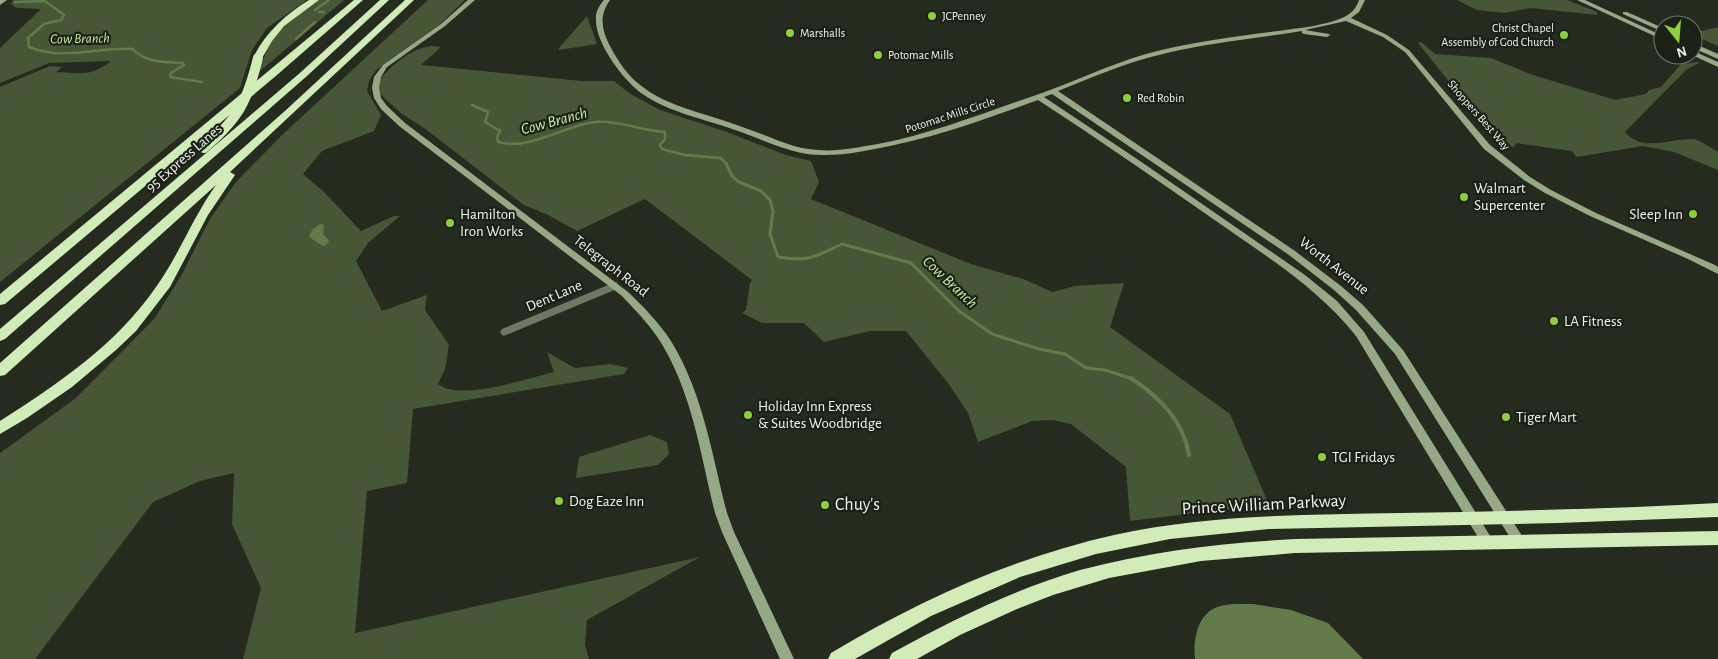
<svg xmlns="http://www.w3.org/2000/svg" width="1718" height="659" font-family="'Alegreya Sans',sans-serif">
	<style>
		.green { fill: #465636 }
		.water { fill: #637b4b }
		.lines { fill: none; stroke-linecap: round; stroke-linejoin: round }
		.stream-far2 { stroke: #637b4b; stroke-width: 2.5 }
		.stream-far1 { stroke: #637b4b; stroke-width: 3 }
		.stream { stroke: #637b4b; stroke-width: 4 }
		.street { stroke: #6e7965; stroke-width: 7 }
		.secondary { fill: #96a886; fill-rule: evenodd }
		.highway { fill: #d1ecb8; fill-rule: evenodd }
		.highway-bridge { stroke: #d1ecb8; stroke-width: 10 }
		.poi-dot { fill: #8fcd41; stroke: #1b2116; stroke-width: 2 }
		.labels { text-anchor: middle; dominant-baseline: central; stroke-width: 4.5; stroke-linejoin: round; paint-order: stroke }
		.far-poi-label { font-size: 12px; fill: #f1f5ed; stroke: #1b2116; text-anchor: start }
		.far-street-label { font-size: 12px; fill: #f1f5ed; stroke: #1b2116 }
		.far-water-label { font-size: 14px; font-style: italic; fill: #c7eda3; stroke: #1b2116 }
		.street-label { font-size: 15px; fill: #f1f5ed; stroke: #1b2116 }
		.poi-label { font-size: 15px; fill: #f1f5ed; stroke: #1b2116; text-anchor: start }
		.water-label { font-size: 16px; font-style: italic; fill: #c7eda3; stroke: #1b2116 }
		.near-poi-label { font-size: 18px; fill: #f1f5ed; stroke: #1b2116; text-anchor: start }
		.near-street-label { font-size: 18px; fill: #f1f5ed; stroke: #1b2116 }
	</style>
	<rect width="100%" height="100%" fill="#252b1f"/>
	<g class="green">
		<path d="M13,0h294l-40,28 -15,22 -12,38 -240,194v-195l50,-21 12,1 -6,5c25,1 35,5 55,-11l-62,2 -49,20v-35l41,-39 -24,-1 -6,-4z"/>
		<path d="M319,0h25l-84,71c11,-42 25,-47 59,-71z"/>
		<path d="M428,0h37l-26,25 -63,45 -7,11 -2,10 14,24 -7,16 -52,20 -19,23 21,18 37,39 33,-15h6l-32,27 -12,18 26,50 45,-16 -2,15 24,35 -4,24 -7,15c22,18 90,-6 116,-12l-7,-20 28,16 35,-4 18,4 -4,6 -211,35 -6,74 -40,8 -12,142 345,-76 -113,63 -2,25 4,14h-346l18,-71 -29,-64 2,-51 -34,8 -47,21 -118,157h-35v-206l76,-55 79,-80 27,-44 28,-55 26,-37 46,-47z"/>
		<polygon points="1457,0 1567,0 1597,12 1597,15 1531,8 1504,13 1477,10"/>
		<polygon points="587,16 597,44 559,50 559,48"/>
		<polygon points="1718,27 1718,46 1693,35 1693,33"/>
		<path d="M1421,42l14,12 56,4 39,16 85,26 31,-6 3,-4 12,-3 20,-23 16,-2 2,1 -13,7 -61,62c18,21 45,6 68,7 8,1 18,9 25,13v18l-44,-18 -31,-6 -66,11 -5,-6 -56,-8 -2,4h-12l-84,-104z"/>
		<path d="M431,46l10,1 -20,18 161,16h32l15,12 31,17 64,21 62,24 25,6 8,21 -8,17 160,65 55,16 26,12 23,-6 49,-3 -14,44 120,87 40,93 -51,3 -89,11 -4,-54 -55,-43 -18,-4 -21,1 -54,21 -10,-29 -20,-30 -42,-52h-36l-46,11 -20,-19h-42l-20,-10 4,-3 4,-27 2,-3 -107,-81 -68,32 -29,-16 -24,-10 -100,-77 -22,-14 -23,-21 -1,-11c13,-16 31,-33 53,-36z"/>
		<polygon points="650,435 667,442 669,454 658,465 576,478 579,457"/>
	</g>
	<g class="water">
		<polygon points="320,224 324,225 323,234 329,241 326,245 323,246 309,237 312,230"/>
		<path d="M1253,604l38,6 37,13 35,36h-168c-2,-19 2,-44 22,-52 10,-4 26,-3 36,-3z"/>
	</g>
	<g class="lines">
		<g class="stream-far2">
			<path d="M15,2l30,-1 19,14 -3,5 -17,4 -16,14 1,9c34,14 68,0 104,2 12,14 33,13 50,14l1,2 -13,8 -1,4 32,5"/>
			<polyline points="315,10 329,0"/>
			<polyline points="319,12 324,12"/>
			<polyline points="296,39 315,22"/>
			<path d="M472,105l16,7 -3,10 15,9 -3,6 1,5c32,9 66,-17 98,-20 23,-2 46,9 69,10v7l-5,6 2,4 23,6 36,3 5,6"/>
		</g>
		<path class="stream-far1" d="M726,163l6,13 7,6 22,9 9,9 3,11 -3,23 8,23c32,5 36,0 64,-13l69,19 48,48 33,23 47,15 26,5 21,14 19,2 28,9"/>
		<path class="stream" d="M1131,378c28,19 52,42 58,77"/>
		<polyline class="street" points="504,332 615,286"/>
		<g class="secondary">
			<polygon points="0,0 7,0 0,5"/>
			<path d="M468,0h7l-30,26 -58,41 -6,10 -2,11 2,10 6,8 18,17 223,169c16,15 31,31 43,49 32,52 41,114 56,172l7,19 60,127h-14l-58,-127 -7,-19c-14,-56 -22,-116 -52,-167 -11,-19 -26,-34 -41,-50l-223,-170 -18,-17 -7,-11 -2,-10 2,-11 9,-12 58,-41z"/>
			<path d="M604,0h6c-16,22 -3,42 10,63 23,35 61,44 99,56 15,5 30,10 45,16 18,7 34,14 54,15 20,2 40,-3 60,-6 57,-11 110,-33 164,-51 34,-12 69,-29 104,-39 43,-12 88,-17 132,-23 21,-3 45,-5 64,-13 9,-4 14,-9 17,-18h6l-6,12 -8,6 36,17 22,15 81,95 40,32 21,13 45,23 119,52 3,2v7l-30,-15 -98,-43 -45,-23 -21,-13 -40,-31 -79,-97 -22,-15 -37,-16 -41,9 24,4 1,1 -3,2 -23,-3 -2,-1v-2c-48,8 -97,12 -143,24 -35,8 -68,23 -101,36l237,160 46,35 22,19 40,45 121,189 2,4 -2,4 -4,1 -4,-1 -121,-193 -39,-44 -22,-20 -45,-35 -237,-161 -8,3 96,64 165,114 32,26 27,31 128,207 2,4 -2,4 -4,1 -4,-1 -128,-211c-38,-48 -90,-80 -140,-115 -59,-41 -118,-82 -178,-121 -54,20 -107,39 -163,49 -16,3 -33,6 -49,6 -33,1 -61,-15 -91,-25 -30,-11 -64,-17 -91,-35 -19,-12 -48,-51 -48,-74 -1,-9 3,-15 8,-21z"/>
			<polygon points="1577,0 1585,0 1663,36 1663,40"/>
			<polygon points="1623,12 1627,12 1663,28 1663,32 1623,14"/>
			<polygon points="1693,43 1718,54 1718,59 1693,48"/>
			<polygon points="1693,51 1718,62 1718,67 1692,55"/>
		</g>
		<g class="highway">
			<path d="M309,0h10l-35,26 -12,15 -11,19h-6l-2,-2c13,-26 32,-43 56,-58z"/>
			<polygon points="354,0 363,0 277,75 5,304 0,305 0,294"/>
			<polygon points="380,0 389,0 307,76 5,339 0,341 0,329 301,72"/>
			<path d="M405,0h9l-184,172 5,3 -27,40 -38,72 -34,44 -20,19 -44,37 -45,31 -27,16v-13c58,-37 117,-77 156,-134 23,-32 37,-70 60,-102l-211,190 -5,1v-13l286,-253z"/>
			<path d="M1718,503v14l-160,6 -289,6 -99,10 -74,15 -76,23 -89,39 -76,43h-27l3,-6c89,-53 181,-95 283,-118 95,-21 191,-20 287,-22 106,-2 212,-4 317,-10z"/>
			<path d="M1718,531v14l-423,8 -94,8 -92,17 -56,17 -36,14 -57,26 -43,24h-28l3,-6c60,-33 123,-64 188,-83 71,-19 142,-27 215,-31z"/>
		</g>
		<path class="highway-bridge" d="M204,148c35,-30 43,-46 54,-90"/>
	</g>
	<g class="poi-dot">
		<circle cx="932" cy="16" r="5"/>
		<circle cx="790" cy="33" r="5"/>
		<circle cx="1564" cy="35" r="5"/>
		<circle cx="878" cy="55" r="5"/>
		<circle cx="1127" cy="98" r="5"/>
		<circle cx="1464" cy="197" r="5"/>
		<circle cx="1693" cy="214" r="5"/>
		<circle cx="450" cy="223" r="5"/>
		<circle cx="1554" cy="321" r="5"/>
		<circle cx="748" cy="415" r="5"/>
		<circle cx="1506" cy="417" r="5"/>
		<circle cx="1322" cy="457" r="5"/>
		<circle cx="559" cy="501" r="5"/>
		<circle cx="825" cy="505" r="5"/>
	</g>
	<g class="labels">
		<g class="far-poi-label">
			<text x="942" y="16">JCPenney</text>
			<text x="1554" y="28" text-anchor="end">Christ Chapel<tspan x="1554" dy="14">Assembly of God Church</tspan></text>
			<text x="800" y="33">Marshalls</text>
			<text x="888" y="55">Potomac Mills</text>
			<text x="1137" y="98">Red Robin</text>
		</g>
		<g class="far-street-label">
			<text transform="translate(950 115) rotate(-18)">Potomac Mills Circle</text>
			<text transform="translate(1479 115) rotate(49)">Shoppers Best Way</text>
		</g>
		<g class="far-water-label">
			<text transform="translate(80 39) rotate(-1)">Cow Branch</text>
		</g>
		<g class="street-label">
			<text transform="translate(184 158) rotate(-41)">95 Express Lanes</text>
			<text transform="translate(611 266) rotate(38)">Telegraph Road</text>
			<text transform="translate(1334 266) rotate(38)">Worth Avenue</text>
			<text transform="translate(554 296) rotate(-23)">Dent Lane</text>
		</g>
		<g class="poi-label">
			<text x="1474" y="188">Walmart<tspan x="1474" dy="17">Supercenter</tspan></text>
			<text x="460" y="214">Hamilton<tspan x="460" dy="17">Iron Works</tspan></text>
			<text x="1683" y="214" text-anchor="end">Sleep Inn</text>
			<text x="1564" y="321">LA Fitness</text>
			<text x="758" y="406">Holiday Inn Express<tspan x="758" dy="17">&amp; Suites Woodbridge</tspan></text>
			<text x="1516" y="417">Tiger Mart</text>
			<text x="1332" y="457">TGI Fridays</text>
			<text x="569" y="501">Dog Eaze Inn</text>
		</g>
		<g class="water-label">
			<text transform="translate(554 121) rotate(-15)">Cow Branch</text>
			<text transform="translate(950 282) rotate(43)">Cow Branch</text>
		</g>
		<g class="near-poi-label">
			<text x="835" y="505">Chuy's</text>
		</g>
		<g class="near-street-label">
			<text transform="translate(1264 505) rotate(-3)">Prince William Parkway</text>
		</g>
	</g>
	<g transform="translate(1678 40) rotate(163)"><circle r="24" fill="#1b2116" stroke="#71766c"/>
	<path d="M0-4L9 19L0 12L-9 19Z" fill="#8fcd41"/>
	<text y="-8" font-size="14" font-weight="bold" text-anchor="middle" fill="#f1f5ed">N</text>
	</g>
</svg>
